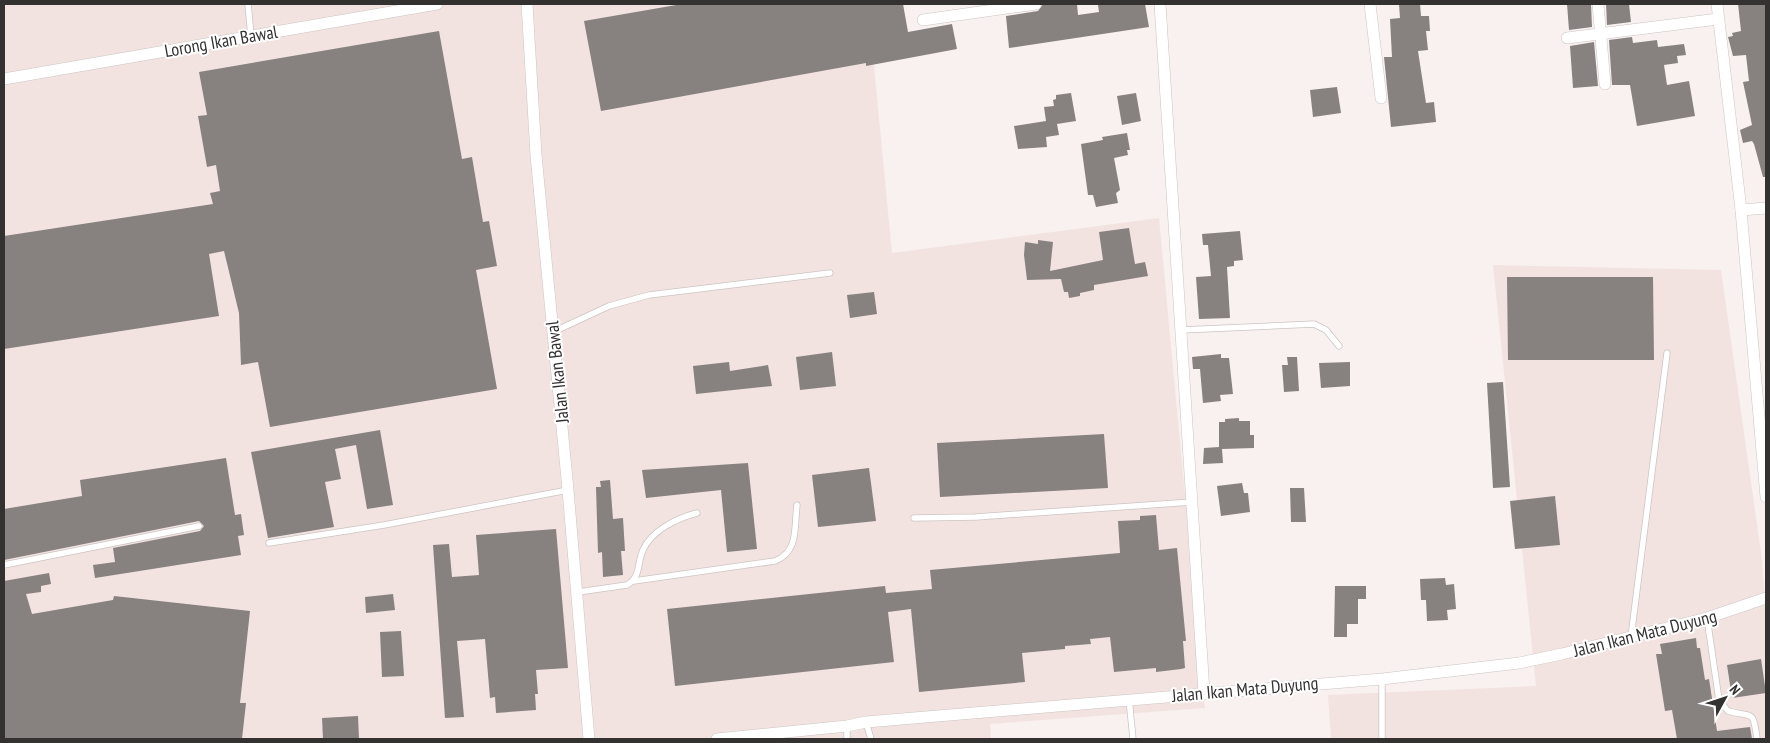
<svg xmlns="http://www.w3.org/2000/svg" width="1770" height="743" font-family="'PT Sans Narrow',sans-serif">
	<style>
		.built { fill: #f3e3e0 }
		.building { fill: #878180 }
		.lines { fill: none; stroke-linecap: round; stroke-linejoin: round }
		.service-casing { stroke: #cbc5c3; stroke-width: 7 }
		.minor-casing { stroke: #cbc5c3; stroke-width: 12 }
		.service { stroke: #fff; stroke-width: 5.5 }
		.minor { stroke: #fff; stroke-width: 11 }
		.labels { text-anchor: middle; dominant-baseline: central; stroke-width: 4; stroke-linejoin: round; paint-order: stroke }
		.street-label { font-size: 18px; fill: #343131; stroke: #fff }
	</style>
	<rect width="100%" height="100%" fill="#f8f1ef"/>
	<g class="built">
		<polygon points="4,4 868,4 892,253 1159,218 1205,708 990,724 991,739 4,739"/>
		<polygon points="1493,265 1721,270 1762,560 1766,618 1766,739 1331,739 1328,695 1536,686"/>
	</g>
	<g class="building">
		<polygon points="682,4 903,4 908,32 952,24 957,49 866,66 866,63 601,111 584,21"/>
		<polygon points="1043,4 1077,4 1078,15 1099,12 1098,5 1145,4 1149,27 1009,48 1006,16 1038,11"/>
		<polygon points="1399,4 1420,4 1421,16 1429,16 1430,31 1426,31 1428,50 1418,51 1426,103 1434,102 1436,122 1391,127 1384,57 1392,57 1390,19 1400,18"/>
		<polygon points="1567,4 1591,4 1592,27 1569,30"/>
		<polygon points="1606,4 1629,4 1631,22 1607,25"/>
		<polygon points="1738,4 1766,4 1766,177 1763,177 1754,144 1752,141 1743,143 1740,130 1752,125 1743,82 1749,81 1746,55 1733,56 1728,37 1733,36 1732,33 1741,31"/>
		<polygon points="439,31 462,159 472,157 483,222 489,221 497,266 476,270 497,389 270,427 258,362 241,365 239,313 224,251 209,254 219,316 4,349 4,236 213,204 210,193 220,191 216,165 207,167 198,116 207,115 199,72"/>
		<polygon points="1632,37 1633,43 1657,40 1658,47 1684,44 1686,55 1677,56 1678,63 1664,65 1667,85 1689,81 1695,116 1637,126 1630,85 1612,85 1609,40"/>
		<polygon points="1594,42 1598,86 1573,88 1570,46"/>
		<polygon points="1337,87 1341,113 1313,117 1310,90"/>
		<polygon points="1071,93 1076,121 1057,124 1059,135 1046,137 1047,147 1018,149 1014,126 1046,121 1044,107 1054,106 1053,100 1056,99 1056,95"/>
		<polygon points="1136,93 1141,121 1122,125 1117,96"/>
		<polygon points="1127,133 1130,150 1127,150 1128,155 1114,158 1120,190 1116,193 1118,203 1096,207 1093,195 1088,195 1081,144 1103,140 1102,137"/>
		<polygon points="1129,228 1135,264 1145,262 1148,276 1094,285 1094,290 1080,293 1080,296 1069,298 1068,292 1064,292 1061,279 1027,280 1024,255 1025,242 1038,244 1038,240 1053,242 1050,271 1103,260 1099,232"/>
		<polygon points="1240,231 1243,260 1234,261 1234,266 1227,267 1230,318 1199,319 1196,277 1211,276 1208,245 1203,245 1202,234"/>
		<polygon points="1507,277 1653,277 1654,360 1508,360"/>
		<polygon points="874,292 877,314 850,318 847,295"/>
		<polygon points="832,352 836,386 800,390 796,357"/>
		<polygon points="1221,354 1221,358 1229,358 1233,394 1220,395 1221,401 1203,403 1200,369 1193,369 1192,357"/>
		<polygon points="1287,357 1297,357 1299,391 1284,392 1282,365 1288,365"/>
		<polygon points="729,362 730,371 768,365 772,386 696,394 693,366"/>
		<polygon points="1350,362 1350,386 1321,388 1319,363"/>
		<polygon points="1503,382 1510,487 1493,488 1487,383"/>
		<polygon points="1239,418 1239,421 1250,421 1250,435 1254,435 1254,448 1222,449 1223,463 1203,464 1204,448 1219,447 1219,422 1225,422 1225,419"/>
		<polygon points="380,430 393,505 367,509 356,445 335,449 341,479 325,482 334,527 268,538 251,452"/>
		<polygon points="1104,434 1108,488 940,497 937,443"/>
		<polygon points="226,458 235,515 241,514 244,535 238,536 241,555 95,578 93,565 115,562 113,548 200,531 204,526 199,521 4,560 4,509 82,496 80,480"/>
		<polygon points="748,463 757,549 727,552 721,490 646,498 642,470"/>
		<polygon points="869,468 876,521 818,527 812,475"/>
		<polygon points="610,480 613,519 623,518 625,551 621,551 623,575 603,577 602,552 598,553 596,487 601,487 600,481"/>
		<polygon points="1242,483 1244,493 1248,493 1250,512 1221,516 1217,486"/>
		<polygon points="1290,488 1304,488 1306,522 1291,522"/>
		<polygon points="1555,496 1560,545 1515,549 1510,501"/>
		<polygon points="1156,515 1159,550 1177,548 1186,641 1183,641 1185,668 1181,669 1156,672 1156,668 1114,672 1110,637 1090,639 1091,644 1065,646 1065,649 1022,653 1025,682 919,692 911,609 888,612 894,662 675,686 667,609 885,586 886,593 932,589 930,570 1120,553 1118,521 1140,520 1140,516"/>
		<polygon points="556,529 568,668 536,670 538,694 535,694 536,710 496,713 495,697 490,698 485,639 457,641 464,717 445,718 433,545 449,544 452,577 479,575 476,535"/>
		<polygon points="49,573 51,584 41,586 41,592 26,594 32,614 113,600 114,596 250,611 240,703 246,703 242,739 4,739 4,581"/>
		<polygon points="1445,578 1446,585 1454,584 1456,609 1447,610 1448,620 1427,621 1426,600 1421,600 1420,579"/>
		<polygon points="1335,586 1366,586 1366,599 1358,599 1358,624 1347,624 1347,637 1334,637"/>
		<polygon points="393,594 395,610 366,613 365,597"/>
		<polygon points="401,631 404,676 382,677 380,632"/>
		<polygon points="1696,638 1697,648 1700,648 1705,680 1709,679 1717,731 1750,727 1752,739 1677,739 1672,710 1665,711 1656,654 1662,654 1660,644"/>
		<polygon points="1761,659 1766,693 1732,698 1727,665"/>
		<polygon points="358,716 359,739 323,739 322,718"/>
	</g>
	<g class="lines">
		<g class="service-casing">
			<g id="service">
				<polyline points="248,4 251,36"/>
				<polyline points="1181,330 1314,324 1326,330 1339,346"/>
				<polyline points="553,332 609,306 649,295 830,273"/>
				<polyline points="914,518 976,517 1192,502"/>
				<polyline points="269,543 384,525 568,490"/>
				<polyline points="4,565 199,526"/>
				<path d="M634,581l141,-20c24,-10 19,-33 22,-56"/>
				<path d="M578,592l49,-7c14,-8 10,-22 16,-35 8,-19 34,-32 54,-37"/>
				<path d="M1707,618l12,82 9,11c25,7 25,-3 29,28"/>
				<polyline points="1631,637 1667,353"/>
				<polyline points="1382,679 1382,739"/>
				<polyline points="1129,699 1133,739"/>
				<polyline points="866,722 871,739"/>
				<polyline points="847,739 847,726"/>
			</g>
		</g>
		<g class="minor-casing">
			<g id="minor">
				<polyline points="527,4 536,155 568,490 589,739"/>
				<polyline points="1160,4 1204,692"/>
				<polyline points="1370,4 1381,98"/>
				<polyline points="1598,4 1605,84"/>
				<polyline points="1717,4 1741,210 1766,497"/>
				<polyline points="923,20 1036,4"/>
				<polyline points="1567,38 1718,19"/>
				<polyline points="4,79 437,4"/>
				<polyline points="1741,210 1766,208"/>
				<polyline points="717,739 847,726 866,722 1382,679 1519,663 1562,654 1707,618 1766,598"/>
			</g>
		</g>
		<use href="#service" class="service"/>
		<use href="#minor" class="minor"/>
	</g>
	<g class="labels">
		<g class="street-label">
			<text transform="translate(221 41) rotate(-10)">Lorong Ikan Bawal</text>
			<text transform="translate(557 372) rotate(-96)">Jalan Ikan Bawal</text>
			<text transform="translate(1645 633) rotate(-14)">Jalan Ikan Mata Duyung</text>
			<text transform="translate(1245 689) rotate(-5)">Jalan Ikan Mata Duyung</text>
		</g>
	</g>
	<rect width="1770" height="743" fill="none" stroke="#343131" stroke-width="10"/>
	<g transform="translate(1725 698) rotate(50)" stroke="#ffffff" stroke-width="4" paint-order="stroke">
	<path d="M0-4L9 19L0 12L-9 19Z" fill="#343131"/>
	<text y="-8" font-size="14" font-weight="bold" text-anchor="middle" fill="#343131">N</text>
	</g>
</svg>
